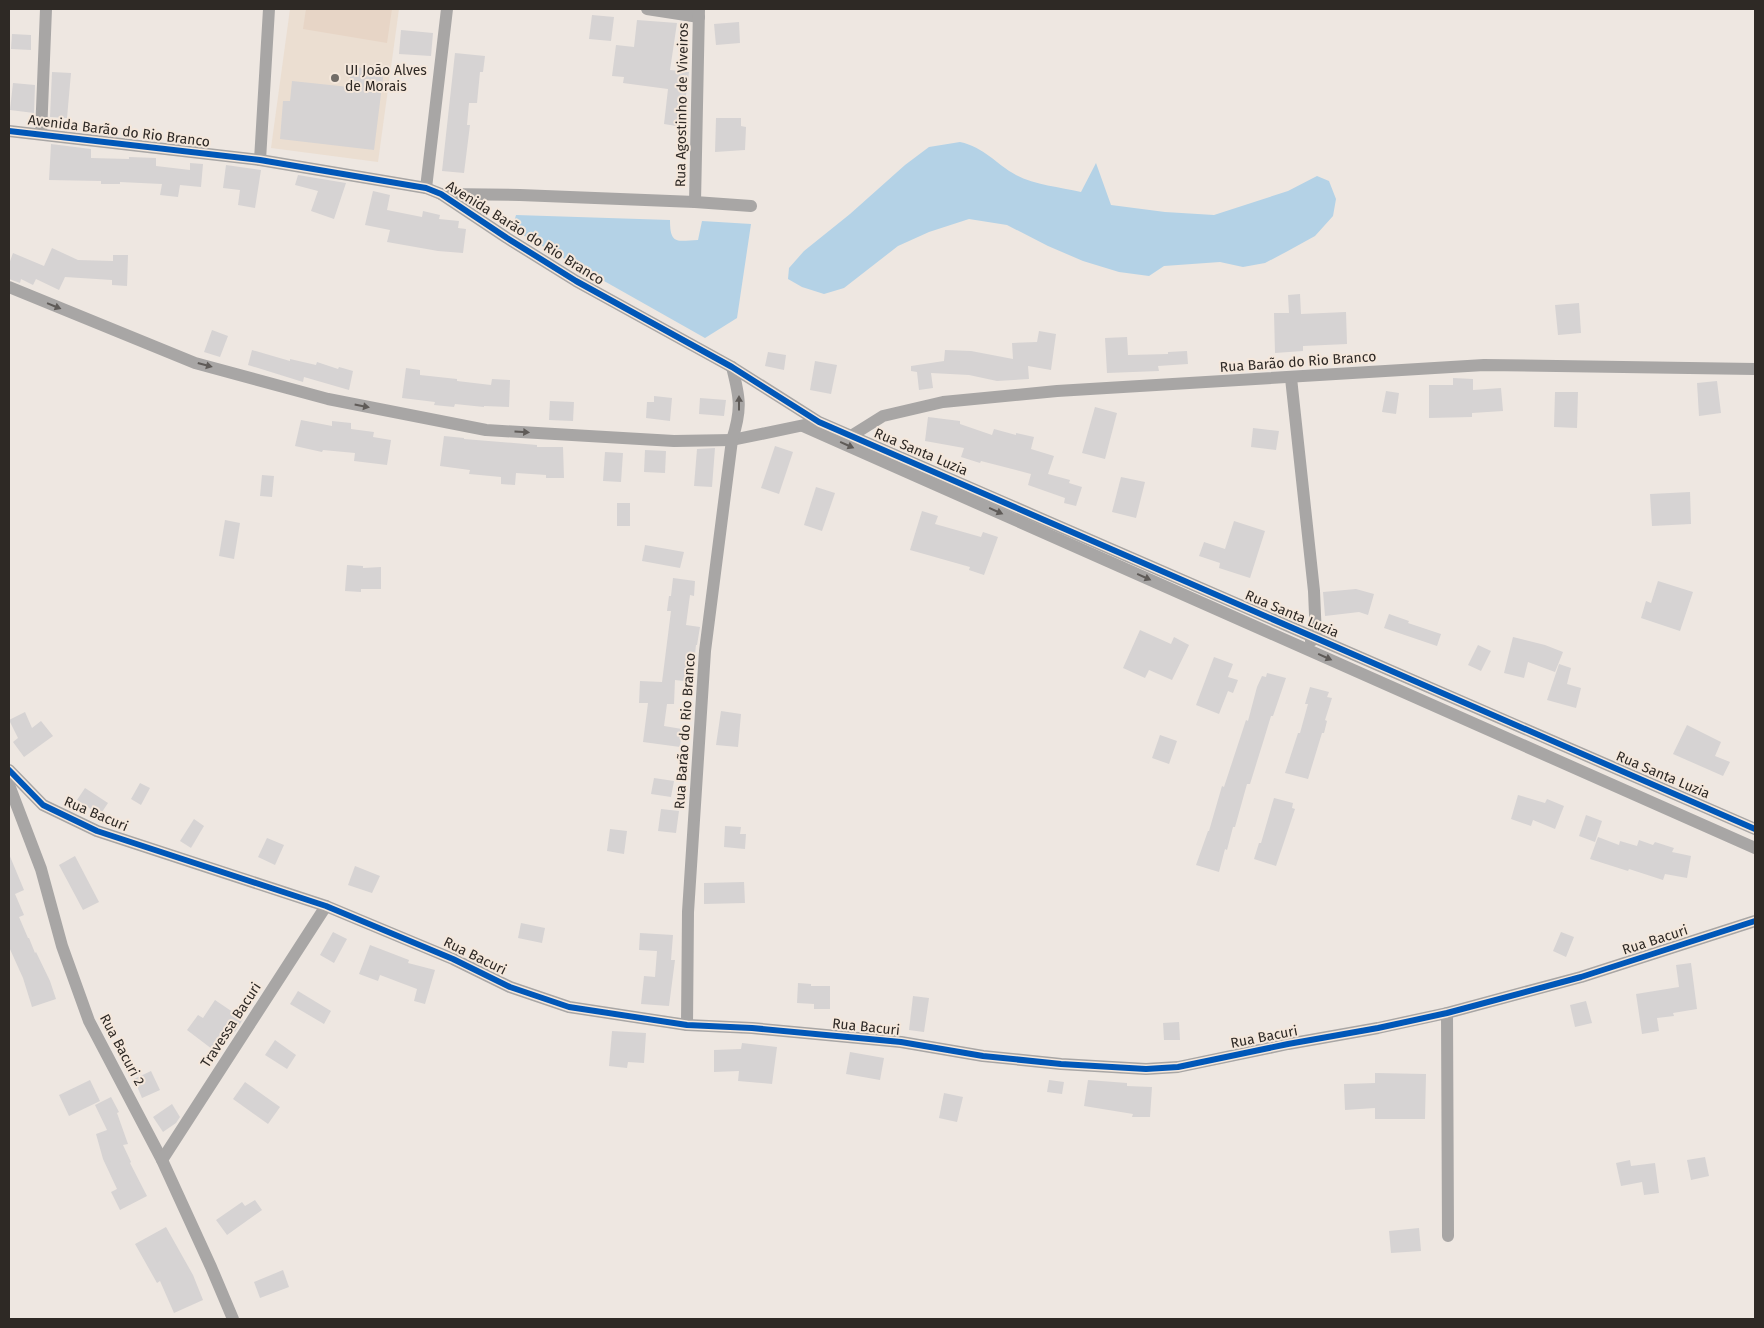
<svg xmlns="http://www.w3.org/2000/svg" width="1764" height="1328" font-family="'Fira Sans',sans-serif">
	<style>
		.built { fill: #ebded1 }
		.green { fill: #e7d5c6 }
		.water { fill: #b4d2e6 }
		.building { fill: #d6d3d3 }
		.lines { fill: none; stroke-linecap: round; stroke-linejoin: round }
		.minor { stroke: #a8a6a5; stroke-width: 12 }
		.cycleway-casing { stroke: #f4e7db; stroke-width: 9 }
		.cycleway { stroke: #0057b8; stroke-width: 6 }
		.oneway { fill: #5f5b58 }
		.poi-dot { fill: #716c67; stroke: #f4e7db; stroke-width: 2 }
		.labels { text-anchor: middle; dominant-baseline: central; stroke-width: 4; stroke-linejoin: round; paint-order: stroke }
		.poi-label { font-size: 14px; fill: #2e2925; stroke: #f4e7db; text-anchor: start }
		.street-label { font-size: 14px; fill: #2e2925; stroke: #f4e7db }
	</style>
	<rect width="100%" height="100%" fill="#eee7e1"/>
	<polygon class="built" points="290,9 399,9 378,162 271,148"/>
	<polygon class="green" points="306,9 392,9 387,43 303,29"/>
	<g class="water">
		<path d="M960,142c24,5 36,22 56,33 19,10 44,12 65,17l15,-29 15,42 54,7 49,3 74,-24 29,-15 12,5 7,18 -3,17 -18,20 -29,16 -21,11 -22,4 -23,-5 -56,4 -15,10 -30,-4 -36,-11 -35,-15 -41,-21 -38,-6 -40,13 -31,14 -54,42 -20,6 -22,-7 -14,-8 1,-11 15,-17 46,-37 55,-49 24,-18z"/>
		<path d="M516,215l154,5c0,25 7,21 28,20l4,-19 49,3 -14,94 -32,20 -193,-109z"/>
	</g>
	<g class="building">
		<polygon points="592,15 614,17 611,41 589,39"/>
		<polygon points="637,20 677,23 670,70 689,72 682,127 664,124 668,89 623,83 624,77 612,76 616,45 634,47"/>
		<polygon points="739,22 740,43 716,45 714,24"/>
		<polygon points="401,30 433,33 431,56 399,54"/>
		<polygon points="12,34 31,35 31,50 11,49"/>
		<polygon points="455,53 485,56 483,72 480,72 477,103 469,103 467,125 470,125 464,173 442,171"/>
		<polygon points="351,67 384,70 374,150 280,139 283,101 290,101 292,81 349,87"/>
		<polygon points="52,72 71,73 67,118 50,117"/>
		<polygon points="13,83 35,85 34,113 10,110"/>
		<polygon points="716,118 741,118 741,126 746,127 745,150 715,152"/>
		<polygon points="51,144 91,149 91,158 129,159 129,157 156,158 156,166 190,170 190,163 203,164 201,187 180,185 178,197 160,195 162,184 120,182 120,184 101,184 101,181 49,180"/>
		<polygon points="226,165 261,170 255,208 238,205 240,190 223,188"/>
		<polygon points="298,175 346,183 334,219 311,211 318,191 295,185"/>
		<polygon points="373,191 390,195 387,210 422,217 423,211 440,215 439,219 459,221 458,228 466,229 463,253 438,251 387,242 390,230 365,225"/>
		<polygon points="52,248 78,260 113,261 113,255 128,255 127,286 112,285 112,280 65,277 59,290 36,279 33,285 21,279 20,283 9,279 9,264 13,253 44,266"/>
		<polygon points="1300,294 1301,314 1346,312 1347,344 1303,346 1303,351 1275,353 1274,313 1289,313 1288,295"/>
		<polygon points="1579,303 1581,333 1558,335 1555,305"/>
		<polygon points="212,330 228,336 220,357 204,352"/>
		<polygon points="1039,331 1056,334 1051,370 1028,366 1029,379 997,381 969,375 931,373 933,388 919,390 917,372 911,371 911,366 944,361 945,350 971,351 1013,359 1012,343 1037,342"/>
		<polygon points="1127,337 1128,355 1168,354 1168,352 1187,351 1188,364 1158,366 1159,371 1107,373 1105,338"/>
		<polygon points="252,350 290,361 290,359 316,365 317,362 338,369 339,367 353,371 349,390 304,377 303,382 248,365"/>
		<polygon points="768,352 786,355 784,370 765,366"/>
		<polygon points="815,361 837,365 831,394 810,390"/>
		<polygon points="406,368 420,370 420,375 457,379 457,381 491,385 492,379 510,380 509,407 484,406 484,407 455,404 454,407 434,405 435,402 402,398"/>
		<polygon points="1453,378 1473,379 1473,390 1501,388 1503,411 1472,413 1472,417 1429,418 1429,385 1453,385"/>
		<polygon points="1717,381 1721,413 1699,416 1697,383"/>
		<polygon points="1386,391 1399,393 1396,414 1382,412"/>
		<polygon points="1555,392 1578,392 1577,428 1554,427"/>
		<polygon points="654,396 672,398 670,421 646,418 647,402 654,402"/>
		<polygon points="700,398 726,400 724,416 699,414"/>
		<polygon points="550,401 574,402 573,421 549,420"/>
		<polygon points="1095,407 1117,413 1105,459 1082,453"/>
		<polygon points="928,417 960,421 960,424 992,435 994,429 1016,435 1016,433 1034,437 1031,449 1054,456 1048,474 1070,480 1069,483 1082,487 1076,506 1064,503 1065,498 1028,485 1031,474 981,461 980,463 961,457 964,448 925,441"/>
		<polygon points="301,420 332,426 332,421 351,423 351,429 374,432 373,437 391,440 387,465 354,461 355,453 323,450 322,452 295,446"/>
		<polygon points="1253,428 1279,431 1276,450 1251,447"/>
		<polygon points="444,436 464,438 464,439 537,445 537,447 563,447 564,478 546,478 546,475 516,473 515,485 501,484 501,477 469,474 470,470 440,466"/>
		<polygon points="775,446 793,452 779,494 761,488"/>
		<polygon points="715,448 712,487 694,486 697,449"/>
		<polygon points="645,450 666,451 665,473 644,472"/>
		<polygon points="605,452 623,453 621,482 603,481"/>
		<polygon points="262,475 274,476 272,497 260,496"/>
		<polygon points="1121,477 1145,482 1136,518 1112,512"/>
		<polygon points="816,487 835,493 822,531 804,525"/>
		<polygon points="1690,492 1691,524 1652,526 1650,494"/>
		<rect x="617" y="503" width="13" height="23"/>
		<polygon points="922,511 938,516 935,524 981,537 983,532 998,537 984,575 969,570 970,567 910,550"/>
		<polygon points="225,520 240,523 234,559 219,556"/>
		<polygon points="1234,521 1265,531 1250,578 1219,568 1220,563 1199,556 1204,542 1225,549"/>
		<polygon points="645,545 684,552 680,568 642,561"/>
		<polygon points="347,565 363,566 363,568 381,567 381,589 361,589 361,592 345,591"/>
		<polygon points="673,578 695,581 694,596 690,595 686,625 700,627 697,645 696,645 692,682 675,680 674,704 667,704 664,726 682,729 680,747 643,742 648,703 639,703 640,681 662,682 671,611 667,611 669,596 671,596"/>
		<polygon points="1658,581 1693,592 1680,631 1641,618 1646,601 1651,603"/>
		<polygon points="1356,589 1374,594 1368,615 1359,612 1325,616 1323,592"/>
		<polygon points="1389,614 1409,621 1408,623 1441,634 1437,646 1384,628"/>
		<polygon points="1140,630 1171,644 1174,637 1189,645 1172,680 1149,670 1145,678 1123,668"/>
		<polygon points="1513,637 1545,645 1563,652 1555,672 1528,662 1524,678 1504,673"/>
		<polygon points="1478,645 1491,651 1481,671 1468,665"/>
		<polygon points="1214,657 1233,664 1228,677 1238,680 1233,693 1228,691 1219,714 1196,705"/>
		<polygon points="1559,664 1571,668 1567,684 1581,688 1576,708 1547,700"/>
		<polygon points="1267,673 1286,678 1273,716 1271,716 1264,739 1250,784 1247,784 1235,827 1233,827 1227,850 1225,849 1219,872 1196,865 1208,831 1209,831 1222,786 1224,787 1246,720 1248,721 1257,687 1262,676 1266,677"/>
		<polygon points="1310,687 1329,692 1327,697 1332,698 1325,720 1327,721 1324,733 1322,733 1308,779 1285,773 1298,733 1300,733 1308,704 1305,704"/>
		<polygon points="721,711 741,714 738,747 716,745"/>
		<polygon points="25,712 32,728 41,721 53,736 24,757 13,742 18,738 9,720"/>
		<polygon points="1687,725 1721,742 1715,756 1730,762 1723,776 1673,754"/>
		<polygon points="1160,735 1177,741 1169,764 1152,758"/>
		<polygon points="654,778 674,781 671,797 651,794"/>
		<polygon points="140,783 150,788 141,805 131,799"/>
		<polygon points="85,788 108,803 100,815 77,800"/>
		<polygon points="1518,795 1545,803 1547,799 1564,806 1555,829 1533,820 1531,826 1511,819"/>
		<polygon points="1274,798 1293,803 1292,808 1295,809 1276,866 1254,859 1259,843 1261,843"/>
		<polygon points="661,809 679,811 676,833 658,831"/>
		<polygon points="1586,815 1602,821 1595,842 1579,836"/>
		<polygon points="194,819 204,826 191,848 180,841"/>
		<polygon points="725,826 741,827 740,834 746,834 745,849 724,847"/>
		<polygon points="610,829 627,831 624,854 607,851"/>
		<polygon points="1598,837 1619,845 1620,841 1637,846 1639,840 1653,845 1655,842 1674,848 1672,852 1691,856 1687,878 1665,874 1663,880 1629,869 1628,871 1590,859"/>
		<polygon points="267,838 284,845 275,865 258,857"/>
		<polygon points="9,854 24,890 15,894 24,915 19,917 28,938 29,938 35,953 36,952 50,981 56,999 32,1007 23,978 9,947"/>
		<polygon points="75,856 99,902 83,910 59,865"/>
		<polygon points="355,866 380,876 372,893 348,885"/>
		<polygon points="744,882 745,903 704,904 704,883"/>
		<polygon points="521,923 545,928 542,943 518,938"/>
		<polygon points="333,932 347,939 334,963 320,955"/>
		<polygon points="1561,932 1574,937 1566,957 1553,951"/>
		<polygon points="640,933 673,935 671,960 675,960 669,1006 641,1004 644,976 655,977 657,951 639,950"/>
		<polygon points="370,945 409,960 408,963 435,970 425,1004 414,1001 417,989 380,975 378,981 359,974"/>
		<polygon points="1691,963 1697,1009 1673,1013 1674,1016 1657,1018 1659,1031 1642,1034 1636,994 1679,987 1676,965"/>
		<polygon points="798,983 811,984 811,986 830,986 830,1009 814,1009 814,1004 797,1003"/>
		<polygon points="298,991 331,1011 324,1024 290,1004"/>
		<polygon points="913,996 929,998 924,1032 909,1030"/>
		<polygon points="215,1000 243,1019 235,1032 228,1027 212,1049 187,1030 198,1015 203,1018"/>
		<polygon points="1586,1001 1592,1023 1575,1027 1570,1005"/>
		<polygon points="1179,1022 1180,1040 1164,1040 1163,1023"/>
		<polygon points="612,1031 646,1033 644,1063 628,1062 627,1068 609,1066"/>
		<polygon points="275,1040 296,1055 287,1069 265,1055"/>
		<polygon points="742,1043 777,1047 772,1084 738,1081 739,1071 714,1072 714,1050 741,1049"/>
		<polygon points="850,1052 884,1058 880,1080 846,1074"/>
		<polygon points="151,1071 160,1090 142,1098 134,1079"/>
		<polygon points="1375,1073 1426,1074 1425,1119 1375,1119 1375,1108 1345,1110 1344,1084 1375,1083"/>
		<polygon points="90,1080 100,1101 69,1116 59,1095"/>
		<polygon points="1049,1080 1064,1082 1062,1094 1047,1092"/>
		<polygon points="1088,1080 1127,1083 1127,1086 1152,1087 1150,1117 1132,1117 1133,1114 1084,1106"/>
		<polygon points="245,1082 280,1107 268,1124 233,1099"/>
		<polygon points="944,1093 963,1097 957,1122 939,1118"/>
		<polygon points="111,1097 119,1112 117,1113 128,1144 123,1145 131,1162 130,1163 147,1196 120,1210 111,1192 117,1189 103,1159 96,1134 107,1130 95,1105"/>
		<polygon points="172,1104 180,1117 176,1123 163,1132 153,1117"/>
		<polygon points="1705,1157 1709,1176 1691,1180 1687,1160"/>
		<polygon points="1630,1160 1631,1166 1655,1163 1659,1193 1644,1195 1642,1182 1621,1186 1616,1163"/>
		<polygon points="255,1200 262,1210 227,1235 216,1220 242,1202 245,1206"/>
		<polygon points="166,1227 193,1275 203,1300 174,1313 160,1281 157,1283 135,1244"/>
		<polygon points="1419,1228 1421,1251 1391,1253 1389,1231"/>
		<polygon points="283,1270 289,1287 260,1298 254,1282"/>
	</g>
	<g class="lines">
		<g class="minor">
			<polyline points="647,9 699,17"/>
			<polyline points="9,131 260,160 426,188 441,194 507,238 576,281 732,367 819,422 1755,829"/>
			<polyline points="41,134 46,9"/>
			<polyline points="260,160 269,9"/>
			<polyline points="426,188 447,9"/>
			<polyline points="441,194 520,195 695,202 751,206"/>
			<polyline points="695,202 699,9"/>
			<polyline points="9,287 195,363 328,399 486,430 674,441 732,440 809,424"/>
			<polyline points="1291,378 1314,591 1316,638 1311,641"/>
			<polyline points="803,426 1755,848"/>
			<polyline points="851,436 883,416 943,402 1057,391 1484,365 1755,369"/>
			<polyline points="9,770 43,805 97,831 326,906 453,959 510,987 569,1007 687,1025 752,1028 901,1042 983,1056 1061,1064 1146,1069 1178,1067 1288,1044 1378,1028 1447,1013 1581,977 1755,921"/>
			<polyline points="9,785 41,869 62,946 89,1021 162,1160 211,1267 233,1319"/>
			<polyline points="1447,1013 1448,1236"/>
			<path d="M687,1025l1,-113 17,-261 27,-211c10,-31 8,-42 0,-73"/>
			<polyline points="162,1160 326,906"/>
		</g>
		<g class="cycleway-casing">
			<g id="cycleway">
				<polyline points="9,131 260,160 426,188 441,194 507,238 576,281 732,367 819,422 1755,829"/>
				<polyline points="9,770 43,805 97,831 326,906 453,959 510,987 569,1007 687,1025 752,1028 901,1042 983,1056 1061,1064 1146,1069 1178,1067 1288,1044 1378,1028 1447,1013 1581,977 1755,921"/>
			</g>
		</g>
		<use href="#cycleway" class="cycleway"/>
	</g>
	<defs><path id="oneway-solid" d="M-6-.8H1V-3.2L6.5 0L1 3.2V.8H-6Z" transform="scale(1.25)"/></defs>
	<g class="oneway">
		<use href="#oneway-solid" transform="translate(54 306) rotate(22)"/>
		<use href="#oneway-solid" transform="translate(205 365) rotate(15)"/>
		<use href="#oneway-solid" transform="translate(739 403) rotate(-90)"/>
		<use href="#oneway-solid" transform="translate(362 406) rotate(11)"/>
		<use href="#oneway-solid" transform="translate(522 432) rotate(4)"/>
		<use href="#oneway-solid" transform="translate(847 445) rotate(24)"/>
		<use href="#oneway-solid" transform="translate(996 511) rotate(24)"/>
		<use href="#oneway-solid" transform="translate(1144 577) rotate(24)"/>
		<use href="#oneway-solid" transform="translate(1325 657) rotate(24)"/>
	</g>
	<circle class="poi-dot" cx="335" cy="78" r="5"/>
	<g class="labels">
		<g class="poi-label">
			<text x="345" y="70">UI João Alves<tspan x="345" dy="16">de Morais</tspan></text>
		</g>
		<g class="street-label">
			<text transform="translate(682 105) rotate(-89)">Rua Agostinho de Viveiros</text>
			<text transform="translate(119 131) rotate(7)">Avenida Barão do Rio Branco</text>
			<text transform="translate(525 233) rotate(32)">Avenida Barão do Rio Branco</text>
			<text transform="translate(1298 362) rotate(-4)">Rua Barão do Rio Branco</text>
			<text transform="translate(921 452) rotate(23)">Rua Santa Luzia</text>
			<text transform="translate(1292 614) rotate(23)">Rua Santa Luzia</text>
			<text transform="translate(685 731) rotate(-86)">Rua Barão do Rio Branco</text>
			<text transform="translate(1663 775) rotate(23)">Rua Santa Luzia</text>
			<text transform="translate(96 814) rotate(23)">Rua Bacuri</text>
			<text transform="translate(1655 940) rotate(-18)">Rua Bacuri</text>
			<text transform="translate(475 956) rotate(26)">Rua Bacuri</text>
			<text transform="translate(231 1025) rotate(-57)">Travessa Bacuri</text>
			<text transform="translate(866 1027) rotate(6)">Rua Bacuri</text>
			<text transform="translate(1264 1037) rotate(-11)">Rua Bacuri</text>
			<text transform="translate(122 1050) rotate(62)">Rua Bacuri 2</text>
		</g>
	</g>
	<rect width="1764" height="1328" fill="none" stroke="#2e2925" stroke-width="20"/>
</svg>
